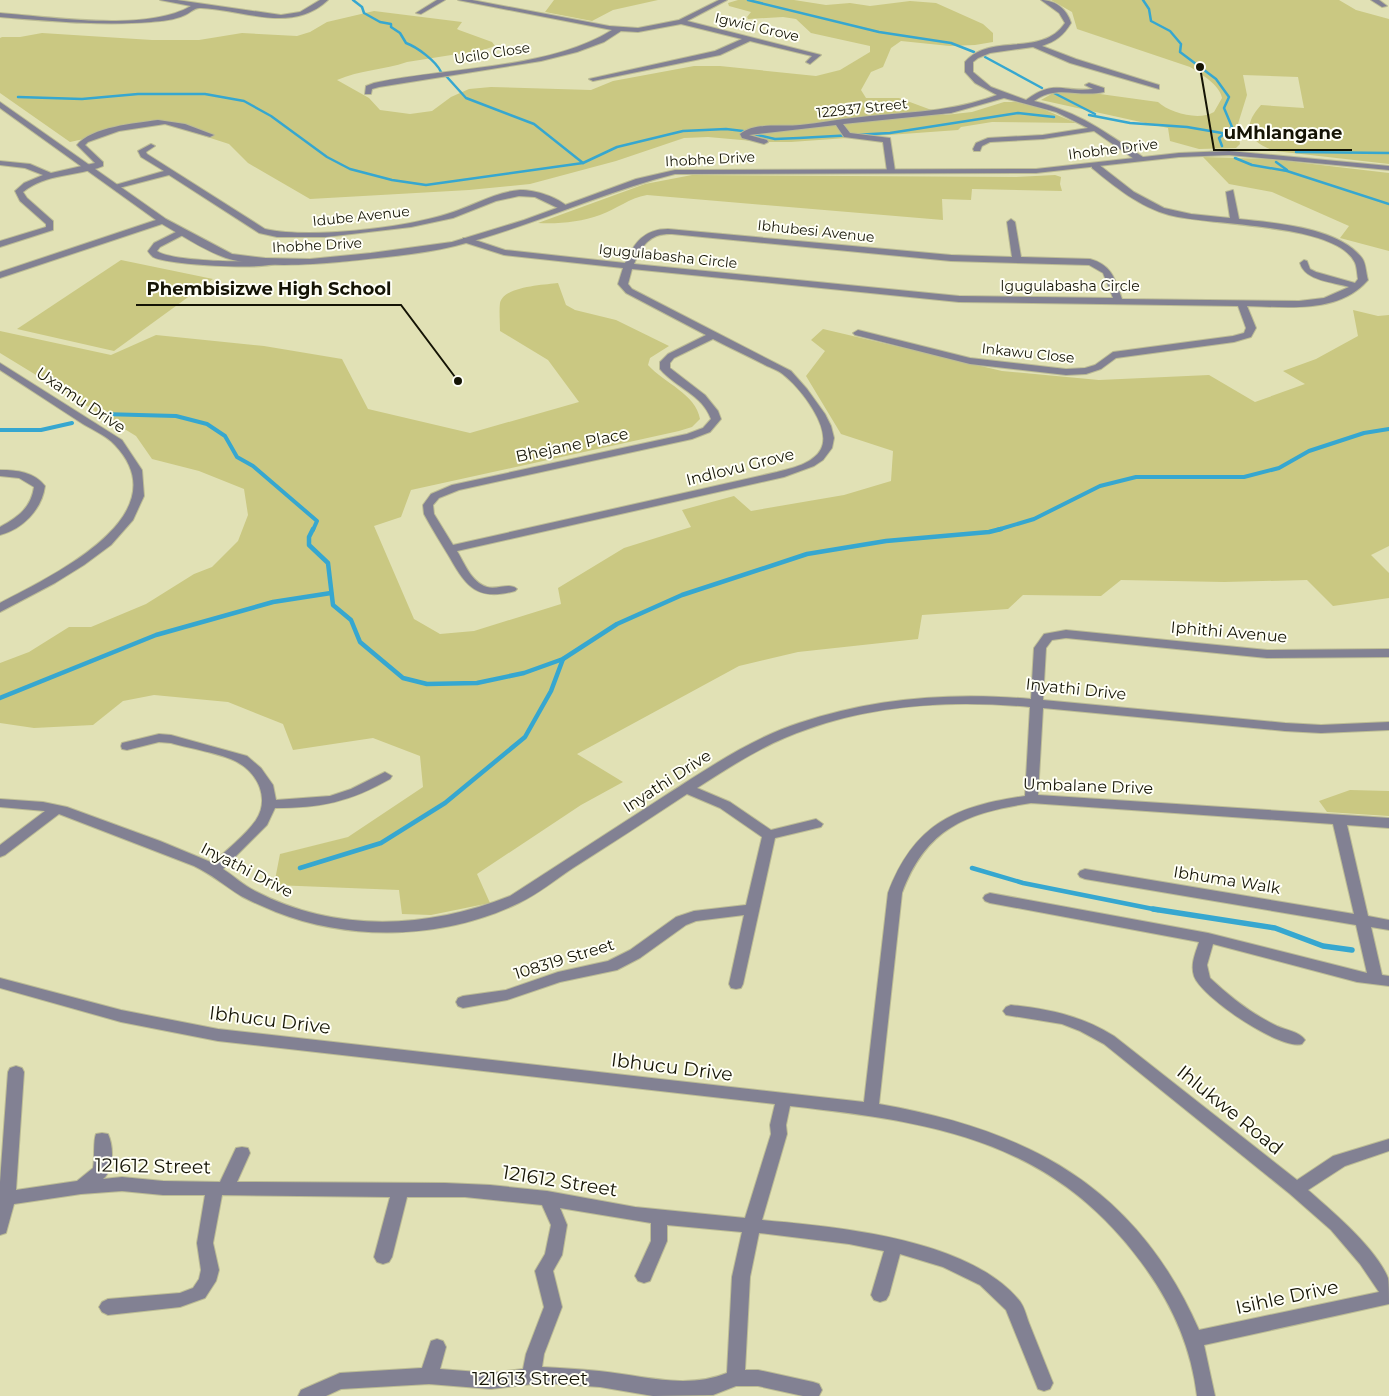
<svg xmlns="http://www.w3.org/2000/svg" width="1389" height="1396" font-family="Montserrat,sans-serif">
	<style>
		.green { fill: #cac882 }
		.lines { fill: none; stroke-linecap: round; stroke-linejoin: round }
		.stream-far3 { stroke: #36a7d0; stroke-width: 2.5 }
		.stream-far2 { stroke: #36a7d0; stroke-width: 4 }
		.stream-far1 { stroke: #36a7d0; stroke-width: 4.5 }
		.stream { stroke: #36a7d0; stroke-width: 5.5 }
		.minor-casing { stroke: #bcbc95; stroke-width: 2 }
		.tertiary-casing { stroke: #bcbc95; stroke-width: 2 }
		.minor { fill: #828193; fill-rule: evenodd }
		.tertiary { fill: #828193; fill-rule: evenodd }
		.labels { text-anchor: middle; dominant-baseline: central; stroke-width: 4; stroke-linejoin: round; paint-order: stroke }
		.far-street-label { font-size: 14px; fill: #151405; stroke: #fffff6 }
		.street-label { font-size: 16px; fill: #151405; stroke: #fffff6 }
		.near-street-label { font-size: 19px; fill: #151405; stroke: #fffff6 }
		.leader { fill: none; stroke: #151405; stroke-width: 2 }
		.callout-dot { fill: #151405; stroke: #fffff6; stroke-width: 2 }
		.callout-label { font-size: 18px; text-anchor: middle; font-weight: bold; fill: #151405; stroke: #fffff6; stroke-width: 4; stroke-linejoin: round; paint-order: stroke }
	</style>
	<rect width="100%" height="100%" fill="#e1e1b5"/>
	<g class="green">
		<polygon points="554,0 658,0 613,10 592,21 545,12"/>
		<path d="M738,0h56l32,5 24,-2 20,3 40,-5 26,2 47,21 10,9v9l-18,3 -25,1 -49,-5 -10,7 -8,19 -12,5 -10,18 5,8h33l46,17 27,-3 32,-10h12l27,7 33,14 -84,-1 -31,5 -3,3 -167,12h-26l-57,-5 -24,1 -68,23 -86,23 -61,6 -159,9 -62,-36 -19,-19 -62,-20 -19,1 -78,17 -70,-49v-55l2,-1h18l22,-4 110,7h47l43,-7 55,3 13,-4 17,-10 47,-11 88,11 -5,7 2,1 33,12 3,4 -12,4 -76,12c-23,8 -47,8 -70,18l32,18 11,12 30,4 22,-3 19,-14 18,-8 22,-2 100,3 22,-9 81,-15h26l96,10 24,-6 30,-18v-6l-59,-13 -15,-14 -13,-2 -35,2 -1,-2 4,-5 -22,-6 -1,-3z"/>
		<path d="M1051,0h288l17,10 33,9v145l-114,-13c-27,-9 -34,-24 -14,-46l43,3 -6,-31 -55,-2 4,20 -10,32 3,17 -4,4 -37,1 -29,-8 -2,-13 -127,-28 14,-8 45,2 58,8c12,11 41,19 56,10l8,-14c-2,-13 -21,-24 -32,-31l-113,-38 -5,-17z"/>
		<polygon points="1203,157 1269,159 1389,173 1389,251 1340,238 1349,226 1272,192 1229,184"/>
		<path d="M692,175l324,2 39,-2 6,2 -1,7 2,7 -90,-2 -1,11 -29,-1 1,21 -296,-25c-18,3 -30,14 -47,20 -19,7 -41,9 -62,8l107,-39z"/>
		<polygon points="121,260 213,279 114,351 17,329"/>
		<path d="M558,283l8,22 9,5 41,10 53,26 -19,12 -2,7c16,18 48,29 52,54l-8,8 -13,4 -268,59 -10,27 -27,9 40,93 26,15 34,-3 87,-27 -3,-16 66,-40 67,-21 -9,-17 52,-14 17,15 93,-16 47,-14 2,-30 -52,-17 -35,-58 19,-25 -14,-11 12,-11 179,42 97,9 110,-5 46,27 50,-18 -22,-13 33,-12 42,-23 -5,-26 25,6 11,-1v231l-18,9 18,18v25l-56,8 -26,-26 -83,2 -103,-2 -20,16 -78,-1 -15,14 -86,6 -4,24 -120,13 -59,14 -162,88 46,28 -42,23 -104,69 13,29 -59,12 -29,-1 -3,-24 -125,-5 6,-31 68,-17 75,-50 -3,-31 -47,-18 -80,12 -10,-26 -55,-22 -74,-7 -31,6 -30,24 -59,3 -34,-5v-60l29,-11 40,-25h22l55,-23 48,-30 18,-7 26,-26 10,-26 -4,-26 -45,-18 -47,-12 -16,-23 -136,-83v-22l111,24 45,-20 108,11 78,13 26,50 102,24 109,-31 -31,-42 -48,-29c0,-9 -1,-20 0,-28 4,-17 44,-18 58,-20z"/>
		<polygon points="1350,790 1389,791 1389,816 1327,812 1319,801"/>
	</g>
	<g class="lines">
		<g class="stream-far3">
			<path d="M353,0l9,7 2,6 16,9 11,2v3l9,6 6,10c11,4 30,18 35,29"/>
			<polyline points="748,0 879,32 951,43 974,52"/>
			<polyline points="1143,0 1149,9 1151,21 1170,31 1181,44 1180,52 1216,79 1229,97 1224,108 1232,127 1219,138 1222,146"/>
			<polyline points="985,57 1042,88"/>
			<polyline points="447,77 466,98 534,124 583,163"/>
			<polyline points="1050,91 1095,114"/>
			<polyline points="18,97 82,99 138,94 205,94 244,101 271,116 327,157 350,169 392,180 426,185 583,163 617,147 683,131 726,129 743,131"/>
			<polyline points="1089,115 1130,123 1187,127 1222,133"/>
			<polyline points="749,133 775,139 799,138 890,133 1018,113 1054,117"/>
			<polyline points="1296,152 1389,153"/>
			<polyline points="1235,158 1252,165 1287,171 1389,204"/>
			<polyline points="1276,162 1287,170"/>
		</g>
		<g class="stream-far2">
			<polyline points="102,414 176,416 207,424 225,436 237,457 253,466 317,521 313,530"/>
			<polyline points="0,430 41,430 72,423"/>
			<polyline points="997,530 1034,519 1100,486 1136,477 1244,477 1279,468 1309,451 1364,433 1389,429"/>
		</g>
		<g class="stream-far1">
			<polyline points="313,529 309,537 309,545 328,563 333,605 351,620 360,642 403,678 427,684 477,683 524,673 563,659 617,624 682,595 807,554 886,541 989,532 1001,529"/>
			<polyline points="0,698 156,635 273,602 331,593"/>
			<polyline points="300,868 381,843 445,803 525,737 551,691 563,659"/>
			<polyline points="972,868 1023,883 1158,910"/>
		</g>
		<polyline class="stream" points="1153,909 1275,928 1323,946 1352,950"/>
		<g class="minor-casing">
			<g id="minor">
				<path d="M160,0h17l104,15 19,-3 20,-12h8c-36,34 -83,10 -127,8 -6,-1 -11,5 -16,7 -10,5 -23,6 -34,7 -50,4 -101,-1 -151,-5v-4c52,4 146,19 191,-7z"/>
				<polygon points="437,0 445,0 421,14 416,13"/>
				<path d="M458,0h14l137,26 29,2 41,-8 40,-20h8l-40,21 134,34 -11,9 -4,-2 6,-6 -62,-15 -30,14 -127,26 -4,-2 126,-28 27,-12 -61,-15 -43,8 -17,-1 -17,11 -27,10 -36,9 -162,26 -7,2 -1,5h-6l1,-8 8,-3c73,-16 174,-13 238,-53z"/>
				<path d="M1041,0c14,0 26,9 30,23 -8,13 -15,18 -29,23l34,13 83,26v4l-89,-26 -37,-16 -43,6 -12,5 -5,4v10l18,15 35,13c29,-22 38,-7 67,-11l-8,-4 4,-2 15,5v4c-26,6 -48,-8 -70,9 47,12 69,30 109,56v4h-6l-43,-30 -51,8 -53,3 -8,4 -2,5h-6l-1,-2 3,-6 12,-5 55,-3 45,-7 -32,-16 -52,-14 -53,15 -108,11 7,9 40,5 5,33 -4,2 -4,-2 -4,-29 -39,-5 -8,-12 -87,10 18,5 1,2 -4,2 -22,-6 -2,-4c14,-12 42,-7 60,-9 20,-2 40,-6 61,-8 46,-5 91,-5 136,-22l-22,-12 -10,-11v-10c25,-30 77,-4 100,-39l-6,-10z"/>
				<polygon points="1371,0 1379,0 1387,6 1382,7"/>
				<path d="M158,120l27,4 29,11 -4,2 -45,-13 -46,7 -31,11 -3,3 18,17v4c-26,11 -57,7 -80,26l4,6 26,23v9l-53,17v-6l46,-14v-3l-26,-23 -5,-10 9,-8 19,-8 -18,-7 -25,-3v-4l30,3 21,9 44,-10 -18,-18c14,-18 59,-22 81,-25z"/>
				<path d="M151,144l4,2 -9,6 1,2 118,75c46,10 137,-1 182,-15 24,-7 47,-22 73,-24 16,0 38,7 49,18l-7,2 -27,-13 -16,-1 -23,5 -43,17 -42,9 -85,10h-49l-18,-4 -90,-58 -54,14v-4l49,-14 -23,-14 -3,-6z"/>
				<path d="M1092,164h6l36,28 30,16 27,6 39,4 -4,-26 7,-2 6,29c36,4 99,8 123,39 4,5 4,16 6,22 -29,34 -81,27 -121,26l9,22 -5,9 -17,5 -118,16 -15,11 -15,5 -20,1 -96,-11 -115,-29 -2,-2 5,-3 112,28 96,11 19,-1 10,-3 18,-13 120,-16 11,-3 2,-5 -8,-22 -279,-4 -327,-33 -4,15 4,5 159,82 16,18 18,25 6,12 3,12 -2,10 -9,12 -9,6 -30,11 -327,74c8,13 14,31 30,36 10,3 23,-5 30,2l-2,2c-37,10 -48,-3 -65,-33 -9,-15 -18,-29 -26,-44l-1,-9 8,-11 21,-9 235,-51 16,-6 8,-9c-9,-25 -35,-31 -51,-50v-7l8,-8 38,-19 -80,-42 -8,-9 5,-16 -119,-13 -41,-13v-4h6l36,12 120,13c9,-20 19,-34 43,-34l283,26 61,2 -5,-35 4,-3 4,3 6,35 69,2c22,6 25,20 32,40l177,2 25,-3 25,-11c-16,-5 -44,-6 -49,-24l4,-3 3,1 3,8 6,3 39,11 3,-4c-1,-5 -1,-14 -4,-18 -21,-38 -144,-35 -185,-46 -29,-8 -54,-28 -77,-47zM672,234l279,27 138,4 14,8 10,25 -154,-2 -325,-32c8,-19 16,-31 38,-30zM713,339c17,9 35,17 52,26 6,3 15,6 20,11 16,13 47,52 36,73 -8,15 -29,19 -44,23l-324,73 -19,-31 -1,-9 6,-7 20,-8 233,-51 18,-7 11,-13 -3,-8 -13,-16 -35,-27v-5l4,-5z"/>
				<path d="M182,229l4,3 -1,2 -25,13 -3,4c12,9 72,11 89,10 10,0 27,-5 34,1 -12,9 -113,3 -127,-5 -1,-1 -5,-5 -5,-6l6,-8z"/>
				<path d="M0,470c17,0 34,2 45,16 -3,23 -22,43 -45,49v-8c18,-10 31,-19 34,-40l-15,-9 -19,-2z"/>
				<path d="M1066,630l201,20 122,-1v8l-122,1 -201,-20 -14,2 -6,8 -3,52 242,23 36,2 68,-3v8l-68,3 -36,-2 -242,-23 -5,87 351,23v10l-42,-3 21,91 21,4v10l-18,-3 11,48 7,1v10l-32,-4 -144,-38 -6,21 3,13c20,19 42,36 67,48 9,4 23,6 28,14l-3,4c-21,7 -101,-47 -108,-68 -4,-12 2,-24 5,-34l-209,-39 -5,-2 -2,-3 2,-3 5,-2 218,40 159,40 -11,-48 -271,-46 -5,-2 -2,-3 2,-3 5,-2 269,45 -21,-90 -302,-21c-65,10 -105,25 -129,90l-23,211c149,26 257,82 320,226l180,-38 -19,-28 -29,-34 -41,-36 -186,-150 -24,-13 -18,-7 -56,-9 -3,-4 3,-4 5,-2c38,4 71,11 103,31l183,144 36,-24 56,-17v12l-44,15 -37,24c24,21 68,58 80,88 1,7 1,19 1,26l-185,41 11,51h-18c-6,-51 -26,-94 -56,-134 -91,-123 -209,-140 -351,-156l-4,19 1,9 -25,86c75,7 204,18 256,79 6,6 8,16 11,24 8,20 16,40 24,60l-3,6 -6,2 -6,-2 -32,-79 -26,-25 -37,-18 -43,-13 -11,41 -3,5 -6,2 -6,-2 -3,-5 13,-44 -35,-7 -90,-11 -9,44 -5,93h13l55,12 6,2 3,6 -3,6h-16l-45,-10h-22l-23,9 -60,1 -53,-9 -59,-4 -50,6 -62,-5 -88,5 -15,7h-28l3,-6 39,-17 82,-5 9,-27 6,-2 6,2 3,6 -6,22 51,4 32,-4 3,-15 18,-47 -9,-36 10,-17 6,-29 -9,-20 -77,-8h-58l-15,60 -3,5 -6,2 -6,-2 -3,-5 16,-60 -168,-2 -9,48 6,27 -3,11 -11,17 -25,9 -72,8 -6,-3 -3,-5 3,-5 6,-3 72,-6 13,-5 6,-9 2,-9 -4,-27 8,-48h-42l-41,-4 -41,3 -67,10 -8,29 -6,2v-53l8,-110 2,-4 6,-2 6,2 2,4 -8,118 61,-9 16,-13c2,-10 0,-27 3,-34l6,-1 6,1c6,13 6,36 -5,45l19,-2 41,4 57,1 16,-34 6,-1 6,1 2,5 -13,29 208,1 45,2 57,6 88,16 110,11 26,-84 -1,-9 5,-21 -557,-63 -97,-19 -121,-34v-10l121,32 97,19 646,73 24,-209c26,-69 67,-87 137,-97l5,-89c-74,-7 -152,-3 -222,22 -40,13 -77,37 -111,59l33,14 41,28 45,-11 7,5 -2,3 -46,11 -32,146 -2,4 -5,1 -5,-1 -2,-4 15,-69 -48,6 -10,4 -46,33 -23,12 -57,12 -53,18 -44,8 -5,-2 -2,-4 2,-4 5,-2 43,-6 52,-18 50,-11 22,-11 46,-33 18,-6 52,-6 16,-68 -42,-29 -33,-14c-38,25 -76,50 -114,74 -18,12 -35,26 -54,35 -74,36 -167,39 -243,9 -12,-5 -24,-10 -35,-16 -16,-10 -30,-22 -47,-30l-135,-52 -54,41 -5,2v-12l45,-34 -45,-4v-8l43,3 24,5 93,34 53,22c13,-13 33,-28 43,-43 14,-21 2,-47 -19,-58 -14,-8 -49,-14 -66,-19l-12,-1 -32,8 -5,-1 -1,-3 1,-3 37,-9 12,1 76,21 14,12 12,17 3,15 54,-4 21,-7 34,-17 7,4 -2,3c-40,23 -70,29 -115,29l-8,17 -44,44c11,7 20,16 32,22 81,42 172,38 255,5 52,-34 104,-67 156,-101 41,-26 86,-57 133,-72 74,-25 154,-31 232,-24l3,-51 10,-14zM560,1208l91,15v18l-16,35 3,5 6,2 6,-2 17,-40v-16l75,7 -10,45 -5,96c-42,17 -85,2 -128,-2 -19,-2 -38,-3 -57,-4l2,-13 18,-47 -9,-36 9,-16 5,-30z"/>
			</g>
		</g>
		<g class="tertiary-casing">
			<g id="tertiary">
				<path d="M0,102l166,117 66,35 33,4 45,1 61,-6 81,-11 72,-22 112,-41 39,-9 361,-1 143,-16 50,-2 160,15v4l-160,-15 -50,2 -143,16 -361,1c-75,19 -145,53 -220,72 -37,9 -78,12 -116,16 -33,3 -82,6 -113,-4 -23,-8 -43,-22 -64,-34l-162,54v-6l156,-52 -156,-112z"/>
				<path d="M0,363l122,77 20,30 2,26 -11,24 -22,25 -27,20 -29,18 -55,29v-9c49,-26 182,-87 115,-158 -8,-9 -22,-15 -32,-21 -28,-18 -55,-36 -83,-54z"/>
			</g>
		</g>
		<use href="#minor" class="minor"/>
		<use href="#tertiary" class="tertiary"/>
	</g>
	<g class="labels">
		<g class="far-street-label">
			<text transform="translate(757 27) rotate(13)">Igwici Grove</text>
			<text transform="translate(492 53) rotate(-9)">Ucilo Close</text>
			<text transform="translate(862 108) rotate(-6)">122937 Street</text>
			<text transform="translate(1113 149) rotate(-7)">Ihobhe Drive</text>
			<text transform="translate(710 159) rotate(-3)">Ihobhe Drive</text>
			<text transform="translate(361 216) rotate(-6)">Idube Avenue</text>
			<text transform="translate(816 231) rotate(6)">Ibhubesi Avenue</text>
			<text transform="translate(317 245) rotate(-3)">Ihobhe Drive</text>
			<text transform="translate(668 256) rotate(6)">Igugulabasha Circle</text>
			<text x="1070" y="286">Igugulabasha Circle</text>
			<text transform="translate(1028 353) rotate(6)">Inkawu Close</text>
		</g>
		<g class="street-label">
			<text transform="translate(81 400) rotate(34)">Uxamu Drive</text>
			<text transform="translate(572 445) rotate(-12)">Bhejane Place</text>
			<text transform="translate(740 467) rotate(-14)">Indlovu Grove</text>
			<text transform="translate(1229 632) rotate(5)">Iphithi Avenue</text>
			<text transform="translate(1076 689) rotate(6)">Inyathi Drive</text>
			<text transform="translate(667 781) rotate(-33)">Inyathi Drive</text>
			<text transform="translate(1088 786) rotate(2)">Umbalane Drive</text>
			<text transform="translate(247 870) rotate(27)">Inyathi Drive</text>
			<text transform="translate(1227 880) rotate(9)">Ibhuma Walk</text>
			<text transform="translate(564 959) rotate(-17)">108319 Street</text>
		</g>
		<g class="near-street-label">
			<text transform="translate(270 1020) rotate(7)">Ibhucu Drive</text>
			<text transform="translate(672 1067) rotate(7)">Ibhucu Drive</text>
			<text transform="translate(1230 1110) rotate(39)">Ihlukwe Road</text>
			<text transform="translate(153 1166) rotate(1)">121612 Street</text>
			<text transform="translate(560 1181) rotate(9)">121612 Street</text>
			<text transform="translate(1287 1297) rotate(-12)">Isihle Drive</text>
			<text x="530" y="1378">121613 Street</text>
		</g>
	</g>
	<path class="leader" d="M1200 67L1214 150H1352M458 381L401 305H136"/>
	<g class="callout-dot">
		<circle cx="1200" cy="67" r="5"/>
		<circle cx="458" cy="381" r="5"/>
	</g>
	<g class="callout-label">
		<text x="1283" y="139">uMhlangane</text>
		<text x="269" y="295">Phembisizwe High School</text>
	</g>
</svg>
